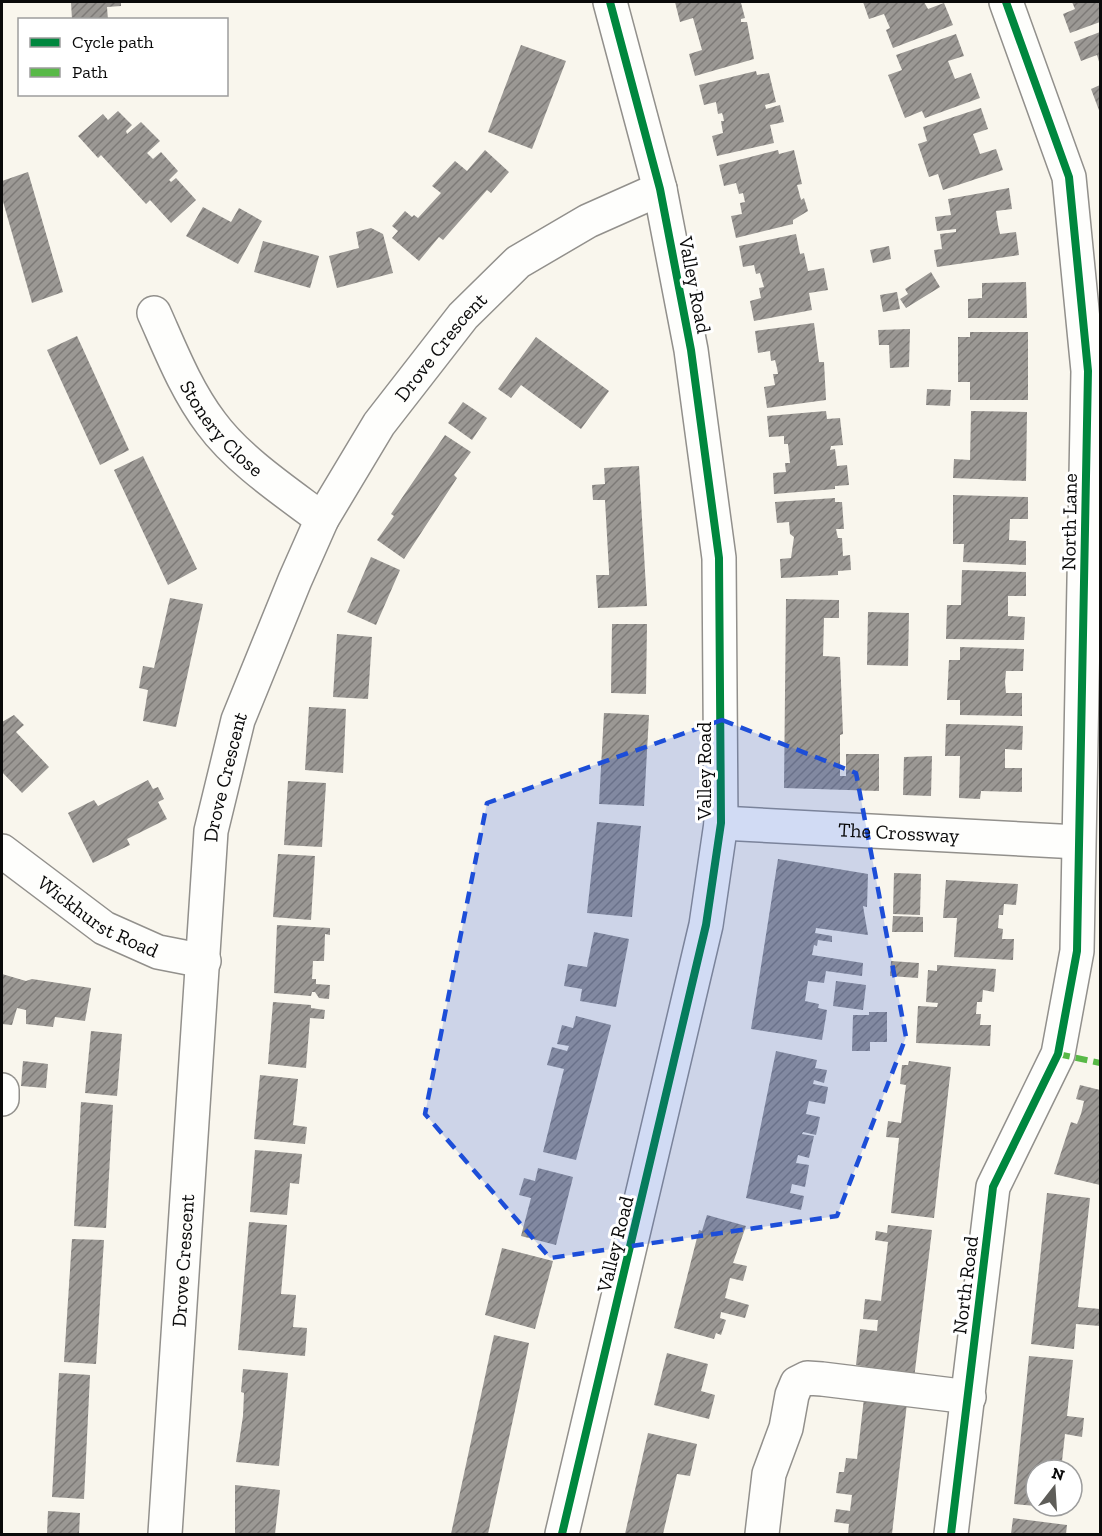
<svg xmlns="http://www.w3.org/2000/svg" width="1102" height="1536" font-family="'Zilla Slab',serif">
	<style>
		.building { fill: url(#building-hatch) }
		.lines { fill: none; stroke-linecap: round; stroke-linejoin: round }
		.minor-casing { stroke: #92908c; stroke-width: 36 }
		.minor { stroke: #fefefc; stroke-width: 33 }
		.quiet { stroke: #58b947; stroke-width: 6; stroke-dasharray: 12 6; stroke-linecap: butt }
		.cycleway-casing { stroke: #fff; stroke-width: 11 }
		.cycleway { stroke: #00873e; stroke-width: 8 }
		.marked { fill: #1d4ed8; fill-opacity: 0.2; stroke: #1d4ed8; stroke-width: 4.5; stroke-dasharray: 12 8; stroke-linejoin: round }
		.labels { text-anchor: middle; dominant-baseline: central; stroke-width: 6; stroke-linejoin: round; paint-order: stroke }
		.street-label { font-size: 20px; fill: #0a0a0a; stroke: #fff }
	</style>
	<defs>
		<pattern id="building-hatch" width="6" height="6" patternUnits="userSpaceOnUse" patternTransform="scale(1.5)"><rect width="6" height="6" fill="#9b9894"/><path d="M-1 1l2-2M0 6l6-6M5 7l2-2" fill="none" stroke="#7d7a77"/></pattern>
	</defs>
	<rect width="100%" height="100%" fill="#f9f6ed"/>
	<g class="building">
		<polygon points="71,2 121,2 121,6 107,7 108,20 72,20"/>
		<polygon points="675,2 741,3 745,18 741,19 741,22 747,22 754,59 695,76 689,54 702,50 693,18 680,22"/>
		<polygon points="863,2 924,2 928,9 944,3 953,25 893,48 886,30 890,28 884,14 869,19"/>
		<polygon points="1072,2 1100,2 1100,22 1070,33 1063,14 1075,9"/>
		<polygon points="1100,32 1100,65 1097,55 1081,61 1074,42"/>
		<polygon points="956,34 964,56 948,61 955,79 971,73 980,98 925,118 922,111 905,118 888,75 902,70 896,55"/>
		<polygon points="521,45 566,61 532,149 488,132"/>
		<polygon points="756,71 757,75 769,73 776,102 765,105 766,109 780,105 784,122 770,125 774,143 717,156 712,136 723,133 721,121 724,121 723,116 722,113 718,114 716,102 704,105 699,85"/>
		<polygon points="1100,85 1100,113 1091,89"/>
		<polygon points="981,108 988,129 973,134 980,154 996,149 1003,170 943,190 938,174 929,177 918,144 927,141 923,127"/>
		<polygon points="118,111 132,125 126,131 127,134 141,122 160,141 147,153 153,159 161,152 178,171 169,180 171,182 176,178 196,200 171,223 150,200 146,204 101,155 98,158 78,136 103,114 108,120"/>
		<polygon points="485,150 509,172 491,193 487,190 443,240 439,237 419,261 392,238 398,231 392,226 405,211 412,217 414,215 418,218 441,193 432,186 455,161 467,171"/>
		<polygon points="778,150 779,154 794,150 802,184 797,185 801,200 804,198 808,211 793,220 793,224 736,238 731,216 742,214 740,203 745,202 743,193 739,194 736,183 724,186 719,165"/>
		<polygon points="28,172 63,292 32,303 2,198 2,181"/>
		<polygon points="1009,188 1012,209 996,211 998,225 1000,234 1016,232 1019,255 937,267 934,250 942,249 940,234 956,232 956,229 937,231 935,217 951,215 948,199"/>
		<polygon points="203,207 231,222 239,208 262,221 238,264 186,236"/>
		<polygon points="371,228 383,234 393,273 337,288 329,256 359,248 356,232"/>
		<polygon points="796,234 800,254 804,253 808,271 824,268 828,290 809,293 812,310 754,321 750,301 761,298 759,288 764,287 760,273 756,274 754,265 743,267 739,246"/>
		<polygon points="263,241 319,256 310,288 254,272"/>
		<polygon points="889,246 891,259 873,263 870,250"/>
		<polygon points="931,272 940,287 906,308 900,299 908,294 905,289"/>
		<polygon points="1026,282 1027,318 968,318 968,299 982,298 982,283"/>
		<polygon points="897,292 900,309 883,312 880,295"/>
		<polygon points="814,323 819,362 824,362 826,400 767,408 764,387 775,385 773,374 778,374 777,368 775,360 771,361 770,351 758,353 755,331"/>
		<polygon points="910,329 909,367 890,368 889,345 879,345 878,330"/>
		<polygon points="970,332 1028,332 1028,400 970,400 970,382 958,382 958,337 970,337"/>
		<polygon points="77,336 129,450 100,465 47,350"/>
		<polygon points="536,337 609,391 581,429 521,385 511,398 498,389"/>
		<polygon points="927,389 951,390 950,406 926,405"/>
		<polygon points="463,402 487,418 472,440 448,423"/>
		<polygon points="826,411 827,419 840,418 843,445 831,446 830,450 835,449 837,466 847,465 849,485 835,486 835,489 774,494 773,473 786,472 785,463 790,463 788,444 784,444 784,436 769,437 767,416"/>
		<polygon points="971,411 1027,412 1026,481 953,478 954,459 970,460"/>
		<polygon points="445,435 471,452 454,475 457,478 404,559 377,540 394,516 391,514"/>
		<polygon points="143,456 197,569 168,585 114,470"/>
		<polygon points="639,466 647,606 598,608 596,575 609,575 609,571 605,500 593,500 592,485 605,484 604,468"/>
		<polygon points="953,495 1028,497 1028,519 1010,519 1009,540 1026,541 1026,565 963,562 964,544 953,544"/>
		<polygon points="835,498 835,502 842,502 844,529 836,529 837,534 838,538 842,538 843,556 850,555 851,570 838,571 838,575 781,578 780,559 791,558 794,537 790,534 789,522 777,523 775,502"/>
		<polygon points="371,557 400,570 376,625 347,612"/>
		<polygon points="962,570 1026,572 1026,596 1008,596 1008,616 1025,617 1024,640 946,639 947,605 961,605"/>
		<polygon points="170,598 203,604 176,727 143,721 148,690 139,688 143,666 154,668"/>
		<polygon points="786,599 839,600 839,618 824,618 823,656 840,657 843,734 840,735 840,776 846,776 846,754 879,754 879,791 784,788"/>
		<polygon points="868,612 909,613 908,666 867,665"/>
		<polygon points="612,624 647,624 646,694 611,693"/>
		<polygon points="337,634 372,637 368,699 333,697"/>
		<polygon points="960,647 1024,649 1023,671 1006,671 1005,682 1006,693 1022,693 1022,716 960,715 960,700 947,700 949,660 960,660"/>
		<polygon points="309,707 346,709 343,773 305,770"/>
		<polygon points="604,713 649,715 644,806 599,804"/>
		<polygon points="14,715 24,725 16,732 49,767 22,793 2,772 2,722"/>
		<polygon points="946,724 1023,726 1022,750 1005,749 1005,768 1022,768 1022,792 981,791 980,799 959,798 960,756 945,756"/>
		<polygon points="932,756 931,796 903,795 904,757"/>
		<polygon points="148,780 153,789 158,787 164,799 158,802 167,819 127,839 130,845 93,863 68,813 94,800 98,806"/>
		<polygon points="288,781 326,783 322,847 284,845"/>
		<polygon points="597,822 641,826 632,917 587,913"/>
		<polygon points="278,854 315,856 311,920 273,917"/>
		<polygon points="778,859 868,874 867,907 863,906 868,935 816,928 815,933 832,936 832,942 818,940 817,946 814,945 812,955 863,963 862,976 826,971 824,983 808,981 805,1001 819,1004 818,1008 827,1010 822,1040 751,1029"/>
		<polygon points="894,873 921,874 920,915 893,914"/>
		<polygon points="946,880 1018,884 1016,905 1004,904 1003,915 999,915 998,928 1003,929 1002,939 1014,939 1013,960 954,957 957,918 943,918"/>
		<polygon points="893,916 923,917 923,932 892,932"/>
		<polygon points="277,925 330,928 330,935 325,934 324,961 313,961 312,979 316,979 316,984 330,985 329,999 319,998 315,992 312,992 311,996 274,993"/>
		<polygon points="594,932 629,939 616,1007 580,1001 582,989 564,986 568,964 587,967"/>
		<polygon points="891,961 919,963 918,978 890,976"/>
		<polygon points="937,965 996,969 994,992 983,990 982,1002 977,1002 976,1014 981,1014 980,1025 991,1025 990,1046 916,1043 918,1006 937,1007 938,1003 926,1002 928,970 937,971"/>
		<polygon points="2,974 26,981 32,979 91,988 85,1021 55,1017 53,1027 26,1024 26,1010 17,1008 12,1025 2,1024"/>
		<polygon points="836,981 866,985 863,1010 833,1006"/>
		<polygon points="273,1002 311,1005 311,1008 325,1010 324,1019 310,1018 306,1068 268,1064"/>
		<polygon points="869,1012 887,1012 887,1042 870,1042 870,1051 852,1051 853,1015 869,1015"/>
		<polygon points="576,1016 611,1025 576,1160 543,1152 564,1069 547,1065 552,1047 567,1051 569,1046 557,1044 562,1025 573,1028"/>
		<polygon points="91,1031 122,1034 117,1096 85,1093"/>
		<polygon points="776,1051 817,1060 815,1068 827,1070 824,1083 814,1080 813,1084 828,1087 825,1104 809,1101 806,1114 820,1117 816,1135 803,1132 802,1134 814,1136 809,1158 798,1155 796,1163 809,1165 805,1187 792,1184 790,1193 804,1196 801,1210 746,1198"/>
		<polygon points="23,1061 48,1064 46,1088 21,1086"/>
		<polygon points="909,1061 951,1067 934,1218 891,1213 899,1138 886,1137 888,1121 901,1123 906,1085 900,1084 902,1065 908,1065"/>
		<polygon points="260,1075 298,1079 293,1125 307,1127 305,1144 254,1139"/>
		<polygon points="1080,1085 1100,1090 1100,1185 1054,1174 1071,1122 1077,1124 1081,1114 1084,1101 1076,1099"/>
		<polygon points="81,1102 113,1105 106,1228 74,1226"/>
		<polygon points="255,1150 302,1154 299,1184 290,1183 287,1215 250,1212"/>
		<polygon points="538,1168 573,1177 556,1245 521,1236 531,1198 519,1195 524,1178 535,1181"/>
		<polygon points="1047,1193 1090,1198 1078,1307 1100,1309 1100,1326 1076,1324 1074,1349 1031,1344"/>
		<polygon points="707,1215 746,1226 733,1263 747,1266 743,1281 730,1278 725,1298 749,1305 745,1318 721,1312 720,1318 726,1320 721,1335 716,1333 714,1339 674,1328 699,1230 702,1231"/>
		<polygon points="249,1222 287,1225 281,1294 296,1295 293,1327 307,1328 305,1356 238,1350"/>
		<polygon points="888,1225 932,1230 914,1379 873,1374 873,1368 856,1365 860,1329 877,1331 878,1320 863,1319 865,1299 881,1301 888,1242 875,1240 876,1231 887,1233"/>
		<polygon points="72,1239 104,1240 96,1364 64,1362"/>
		<polygon points="502,1248 553,1261 535,1329 485,1315"/>
		<polygon points="494,1335 529,1343 515,1410 488,1534 451,1534"/>
		<polygon points="667,1353 708,1364 701,1391 715,1395 709,1419 654,1405"/>
		<polygon points="1029,1356 1073,1360 1067,1416 1084,1418 1082,1437 1065,1434 1061,1470 1036,1470 1036,1506 1014,1504"/>
		<polygon points="243,1369 288,1373 279,1466 236,1462 243,1416 244,1393 241,1392"/>
		<polygon points="59,1373 90,1375 84,1499 52,1497"/>
		<polygon points="864,1398 907,1403 892,1534 848,1534 849,1524 834,1522 836,1509 850,1511 852,1495 836,1493 839,1472 844,1472 846,1458 857,1459"/>
		<polygon points="648,1433 697,1444 690,1476 677,1474 663,1534 625,1534"/>
		<polygon points="235,1485 280,1490 275,1534 235,1534"/>
		<polygon points="48,1511 80,1513 79,1534 47,1534"/>
		<polygon points="1013,1518 1067,1525 1066,1534 1011,1534"/>
	</g>
	<g class="lines">
		<g class="minor-casing">
			<g id="minor">
				<path id="s1" d="M154,313c17,38 32,77 57,110 27,37 75,69 111,96"/>
				<path id="s2" d="M721,823l357,19"/>
				<path id="s3" d="M2,851l102,77 54,24 46,9"/>
				<polyline points="2,1090 2,1099"/>
				<path id="s4" d="M165,1534l46,-703 27,-111 57,-140 27,-61 57,-95 84,-108 55,-54 70,-41 72,-32"/>
				<polyline points="562,1534 706,925 721,823 719,558 691,350 660,189 610,2"/>
				<polyline points="762,1534 769,1474 786,1428 792,1395 797,1383 807,1378 822,1379 969,1397"/>
				<polyline points="951,1534 993,1187 1058,1054 1077,951 1088,371 1069,177 1006,2"/>
			</g>
		</g>
		<use href="#minor" class="minor"/>
		<polyline class="quiet" points="1058,1054 1100,1063"/>
		<g class="cycleway-casing">
			<g id="cycleway">
				<polyline points="562,1534 706,925 721,823 719,558 691,350 660,189 610,2"/>
				<polyline points="951,1534 993,1187 1058,1054 1077,951 1088,371 1069,177 1006,2"/>
			</g>
		</g>
		<use href="#cycleway" class="cycleway"/>
	</g>
	<path class="marked" d="M722,720l134,53 50,264 -69,179 -287,42 -125,-144 62,-311z"/>
	<g class="labels">
		<g class="street-label">
			<text transform="translate(695 285) rotate(79)">Valley Road</text>
			<text stroke="none"><textPath href="#s4" startOffset="1246">Drove Crescent</textPath></text>
			<text stroke="none"><textPath href="#s1" startOffset="135">Stonery Close</textPath></text>
			<text transform="translate(1069 522) rotate(-89)">North Lane</text>
			<text transform="translate(704 771) rotate(-90)">Valley Road</text>
			<text stroke="none"><textPath href="#s4" startOffset="760">Drove Crescent</textPath></text>
			<text stroke="none"><textPath href="#s2" startOffset="178">The Crossway</textPath></text>
			<text stroke="none"><textPath href="#s3" startOffset="117">Wickhurst Road</textPath></text>
			<text transform="translate(615 1244) rotate(-76)">Valley Road</text>
			<text stroke="none"><textPath href="#s4" startOffset="274">Drove Crescent</textPath></text>
			<text transform="translate(965 1285) rotate(-83)">North Road</text>
		</g>
	</g>
	<rect width="1102" height="1536" fill="none" stroke="#0a0a0a" stroke-width="6"/>
	<rect x="18" y="18" width="210" height="78" fill="#ffffff" stroke="#9d9d9d" stroke-width="1.5"/>
	<rect x="30" y="38" width="30" height="9" fill="#00873e" stroke="#9d9d9d" stroke-width="1.5"/>
	<text x="72" y="48" font-size="18" fill="#0a0a0a">Cycle path</text>
	<rect x="30" y="68" width="30" height="9" fill="#58b947" stroke="#9d9d9d" stroke-width="1.5"/>
	<text x="72" y="78" font-size="18" fill="#0a0a0a">Path</text>
	<g transform="translate(1054 1488) rotate(17)"><circle r="28" fill="#ffffff" stroke="#9d9d9d" stroke-width="1.5"/>
	<path d="M0-4.5L10 22L0 15L-10 22Z" fill="#5e5d59"/>
	<text y="-9" font-size="16" font-weight="bold" text-anchor="middle" fill="#0a0a0a">N</text>
	</g>
</svg>
